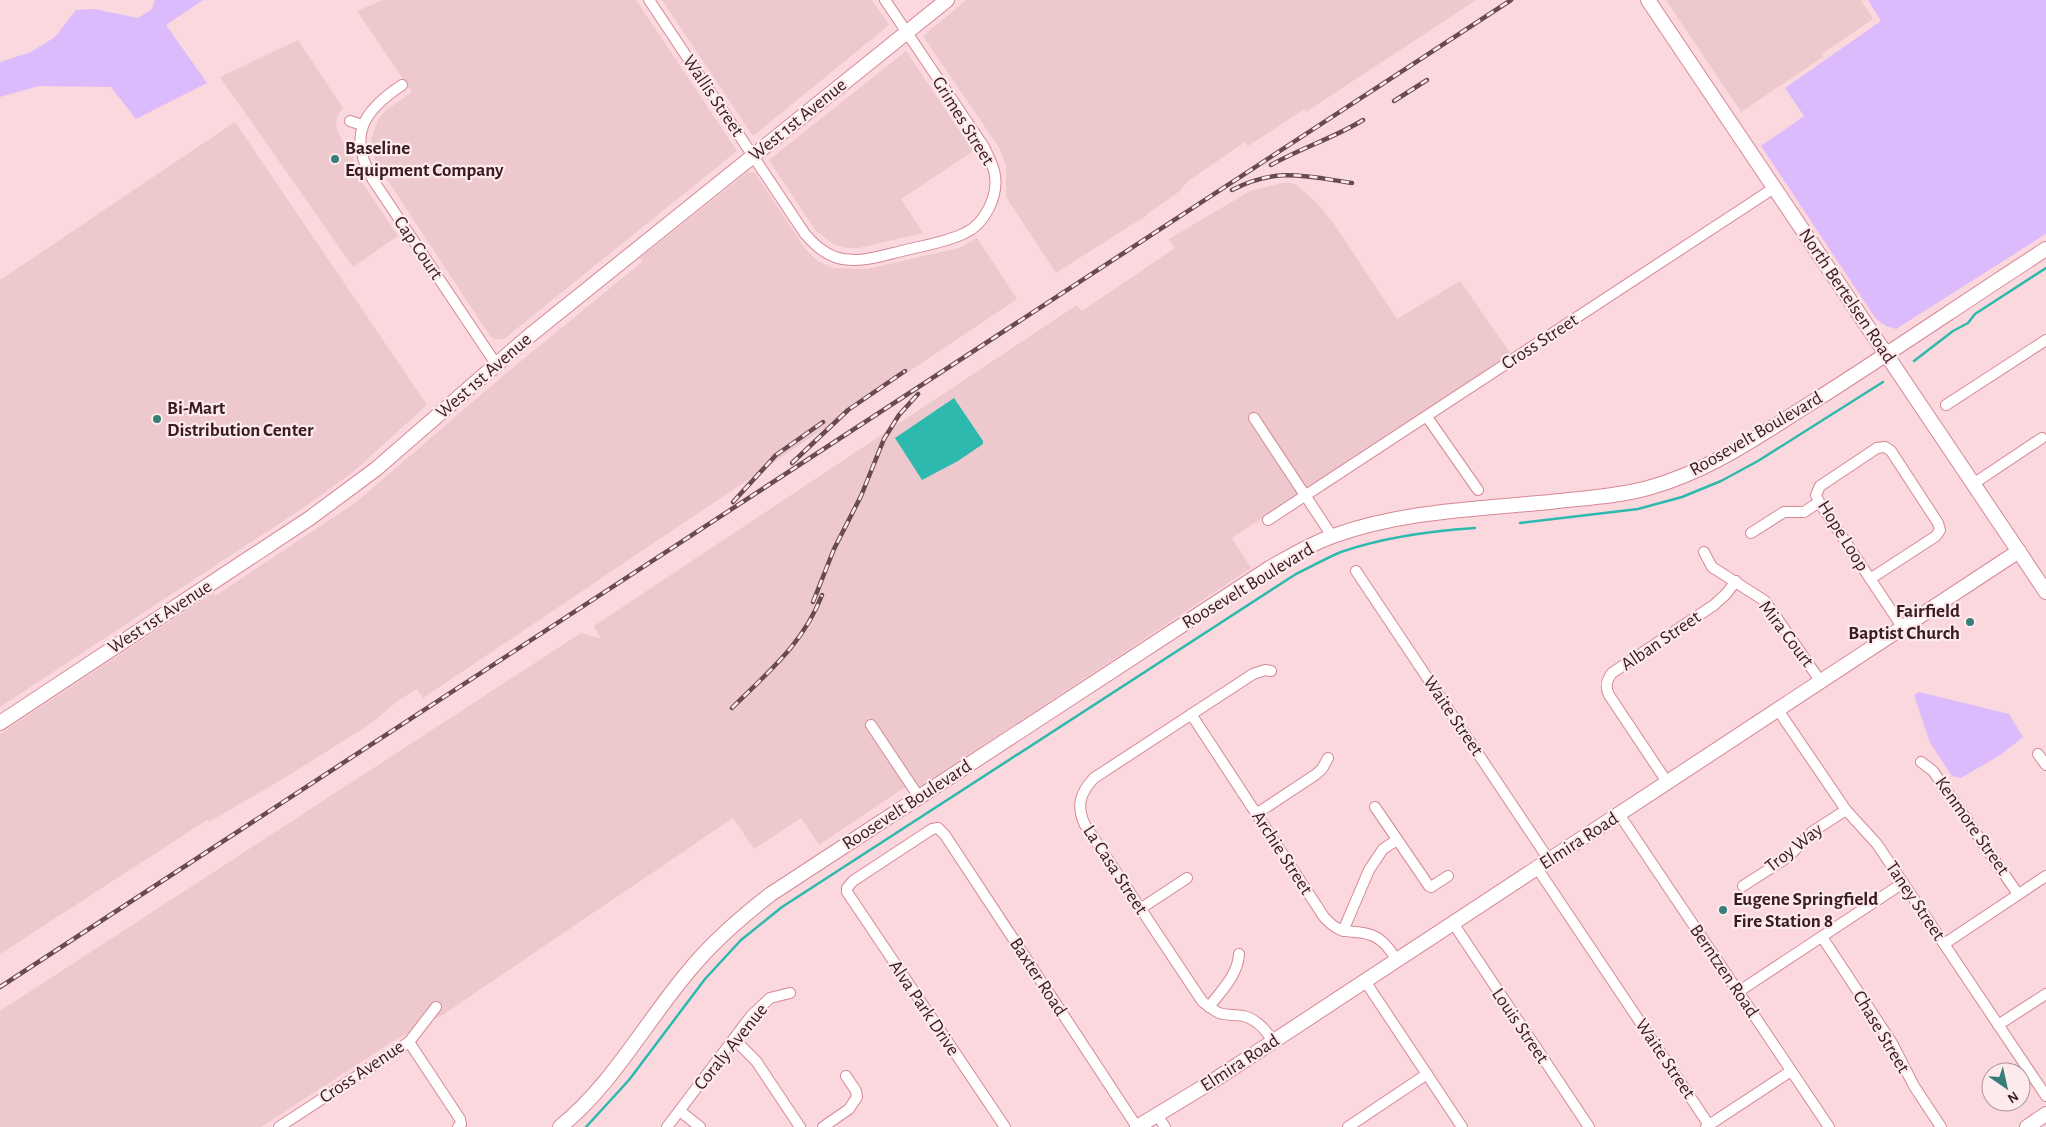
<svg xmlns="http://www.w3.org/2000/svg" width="2046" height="1127" font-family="'Alegreya Sans',sans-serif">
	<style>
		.built { fill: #edc9ce }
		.green { fill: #dcbbfc }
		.water { fill: #2db9ae }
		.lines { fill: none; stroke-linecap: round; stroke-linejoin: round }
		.stream { stroke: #2db9ae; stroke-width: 2.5 }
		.street-casing { stroke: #d68796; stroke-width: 12 }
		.secondary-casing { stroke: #d68796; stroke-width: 16 }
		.street { stroke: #fff; stroke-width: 10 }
		.secondary { stroke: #fff; stroke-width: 14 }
		.rail-casing { stroke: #6a4a50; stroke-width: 4.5 }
		.rail { stroke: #fceaed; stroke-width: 2.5; stroke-dasharray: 8; stroke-linecap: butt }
		.poi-dot { fill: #377e78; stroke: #fceaed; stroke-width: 2 }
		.labels { text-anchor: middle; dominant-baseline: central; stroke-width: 4.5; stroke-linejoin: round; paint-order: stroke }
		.street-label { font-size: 19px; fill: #391b21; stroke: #fceaed }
		.poi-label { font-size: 19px; font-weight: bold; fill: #391b21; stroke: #fceaed; text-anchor: start }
	</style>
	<rect width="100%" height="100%" fill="#fbd8de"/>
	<g class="built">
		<polygon points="383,0 636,0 737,151 504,339 494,339 490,336 375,161 371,140 378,120 385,111 412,92 357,11"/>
		<polygon points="662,0 872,0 889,25 753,136"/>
		<polygon points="966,0 1476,0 1306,112 1304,109 1248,146 1245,142 1188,181 1180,191 1147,214 1147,215 1056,273 1006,197 1006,166 1000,149 923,36"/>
		<polygon points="1666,0 1861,0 1873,19 1822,54 1823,57 1741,112"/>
		<polygon points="298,40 343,108 338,115 336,122 337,130 345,145 352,148 355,169 360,179 398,236 353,267 220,77"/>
		<polygon points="906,51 973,151 901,199 923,233 859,248 846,248 835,245 816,231 769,160"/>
		<polygon points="235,122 427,405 353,472 306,506 0,707 0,280"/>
		<polygon points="748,172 755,173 806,250 818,261 833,268 867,269 959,248 977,238 1017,299 423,698 417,689 399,700 370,724 291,774 209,822 207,820 0,954 0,734 213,593 215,596 355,503 504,375 642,262 640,258"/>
		<polygon points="1286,182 1296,185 1314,200 1332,221 1397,319 1460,281 1511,354 1232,538 1251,568 919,788 914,781 819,845 801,818 754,849 733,818 444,1014 392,1042 261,1127 0,1127 0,1011 581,633 601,639 594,626 1077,305 1082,311 1175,248 1169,239 1250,191"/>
	</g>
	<g class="green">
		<polygon points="155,0 203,0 166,25 207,83 136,119 111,87 39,86 0,97 0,62 31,52 55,37 76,10 94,9 138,18 152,9"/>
		<polygon points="1868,0 2046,0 2046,234 1896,329 1886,326 1876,319 1761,146 1804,116 1785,88 1881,21"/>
		<polygon points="1919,692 2009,714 2023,737 2002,754 1961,778 1952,776 1930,743 1914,695"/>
	</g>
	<polygon class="water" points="954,398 983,441 983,444 958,461 922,480 895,438"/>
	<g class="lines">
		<g class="stream">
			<polyline points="1914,361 1953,331 1968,323 1975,314 2046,268"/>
			<polyline points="1520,523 1638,509 1682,497 1721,481 1758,461 1883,382"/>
			<path d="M586,1127l43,-47 76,-101 36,-39 41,-33 514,-333c15,-7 30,-16 45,-22 43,-15 89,-21 134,-24"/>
		</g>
		<g class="street-casing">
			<g id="street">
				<path d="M649,0l156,234c9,10 17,18 30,23 23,8 49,-2 71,-7 20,-5 41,-8 59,-17 20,-9 33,-37 30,-57 -1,-10 -7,-20 -11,-29l-99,-147"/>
				<path d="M402,85c-39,26 -55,50 -29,95l123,184"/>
				<polyline points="350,121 362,125"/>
				<polyline points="1946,405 2046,340"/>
				<polyline points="1427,417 1478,490"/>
				<polyline points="1254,418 1332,536"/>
				<polyline points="1973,484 2042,438"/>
				<polyline points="1268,520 1774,188"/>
				<polyline points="1751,533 1784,512 1804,512 1819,502"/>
				<polyline points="1704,552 1712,567 1765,601 1821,682"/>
				<polyline points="1356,571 1549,860"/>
				<polyline points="1870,579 1936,536 1940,530 1938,523 1891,451 1885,447 1877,448 1820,486 1816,495 1819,502 1903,628"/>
				<path d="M1271,671l-6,-1 -12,4 -159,104c-14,15 -18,28 -9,47l117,176c5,4 11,9 17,12 8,3 16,1 24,3 14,3 23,14 30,25"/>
				<polyline points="1778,710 1846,810 1877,844 2046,1096"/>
				<path d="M1191,714l133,203c19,21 26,11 47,18 12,4 19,15 26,25"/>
				<polyline points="871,725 919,797"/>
				<polyline points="2038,754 2046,765"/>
				<polyline points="1921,762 1933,771 2018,894"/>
				<path d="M1667,782l-58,-87c-4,-8 -3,-14 3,-22l102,-68 12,-11 10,-13"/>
				<polyline points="1375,807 1429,886 1431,887 1448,876"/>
				<polyline points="1256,814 1315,775 1322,769 1328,758"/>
				<polyline points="1619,814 1829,1127"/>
				<polyline points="1537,868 1709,1125"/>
				<polyline points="1743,886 1788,857 1812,832 1846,810"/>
				<polyline points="1140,909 1187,878"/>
				<polyline points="1453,923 1589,1127"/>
				<polyline points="1343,931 1369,870 1383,849 1397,840"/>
				<polyline points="1822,937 1892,1043 1914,1086 1941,1127"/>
				<polyline points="1944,944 2046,876"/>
				<polyline points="1365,981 1462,1127"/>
				<polyline points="1738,992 1903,883"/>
				<path d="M1209,1007c12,-16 29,-32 30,-53"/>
				<polyline points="1998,1025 2046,994"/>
				<polyline points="734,1039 756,1061 800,1127"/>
				<polyline points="409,1042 460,1119 461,1124 458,1127"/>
				<polyline points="680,1111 700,1127"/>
				<polyline points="1157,1115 1165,1127"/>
				<polyline points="279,1127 409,1042 436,1007"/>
				<polyline points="667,1127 751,1016 770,998 790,993"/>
				<polyline points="823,1127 849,1109 857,1097 856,1091 846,1076"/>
				<polyline points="1005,1127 847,892 847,888 853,881 932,829 938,828 945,835 1137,1127"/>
				<polyline points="1348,1127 1427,1074"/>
				<polyline points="1706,1127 1791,1071"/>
			</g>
		</g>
		<g class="secondary-casing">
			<g id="secondary">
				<polyline points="1648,0 2046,592"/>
				<polyline points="0,723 310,518 376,469 528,337 947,0"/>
				<path d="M560,1127c52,-42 85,-104 128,-155 24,-30 52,-54 83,-78l497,-325c21,-12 42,-25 65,-33 69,-25 144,-27 217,-34 32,-4 66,-5 98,-14 60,-16 112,-53 163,-85 79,-50 156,-103 235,-154"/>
				<polyline points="1137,1127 1213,1081 2019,551"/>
				<polyline points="2027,1127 2046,1114"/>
			</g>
		</g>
		<use href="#street" class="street"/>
		<use href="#secondary" class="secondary"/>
		<g class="rail-casing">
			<g id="rail">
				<polyline points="1394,101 1427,80"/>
				<path d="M1271,165c30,-17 63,-27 92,-45"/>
				<path d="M1232,190c44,-23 73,-14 120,-7"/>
				<polyline points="792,463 848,410 905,371"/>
				<polyline points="733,502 776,455 823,422"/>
				<polyline points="813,602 834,549 861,496 884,439 899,415 918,394"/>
				<path d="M732,708c37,-37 71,-64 90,-113"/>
				<polyline points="0,987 1511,0"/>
			</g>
		</g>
		<use href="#rail" class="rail"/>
	</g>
	<g class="poi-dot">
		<circle cx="335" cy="159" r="5"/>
		<circle cx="157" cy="419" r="5"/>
		<circle cx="1970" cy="622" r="5"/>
		<circle cx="1723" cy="910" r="5"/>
	</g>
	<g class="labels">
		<g class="street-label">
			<text transform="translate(713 96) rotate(56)">Wallis Street</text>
			<text transform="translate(798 120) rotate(-39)">West 1st Avenue</text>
			<text transform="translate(963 121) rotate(58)">Grimes Street</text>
			<text transform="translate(418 248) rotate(56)">Cap Court</text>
			<text transform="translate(1847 296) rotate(56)">North Bertelsen Road</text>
			<text transform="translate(1540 342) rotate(-33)">Cross Street</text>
			<text transform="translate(484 376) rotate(-41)">West 1st Avenue</text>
			<text transform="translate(1756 434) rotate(-30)">Roosevelt Boulevard</text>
			<text transform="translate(1843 536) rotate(58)">Hope Loop</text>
			<text transform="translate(1248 586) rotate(-31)">Roosevelt Boulevard</text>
			<text transform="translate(160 617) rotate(-33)">West 1st Avenue</text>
			<text transform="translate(1786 634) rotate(53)">Mira Court</text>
			<text transform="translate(1661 641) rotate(-34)">Alban Street</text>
			<text transform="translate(1453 716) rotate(56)">Waite Street</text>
			<text transform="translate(907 805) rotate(-33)">Roosevelt Boulevard</text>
			<text transform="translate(1972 826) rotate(55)">Kenmore Street</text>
			<text transform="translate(1579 841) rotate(-33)">Elmira Road</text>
			<text transform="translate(1794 848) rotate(-38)">Troy Way</text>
			<text transform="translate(1282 853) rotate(57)">Archie Street</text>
			<text transform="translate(1115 870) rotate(57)">La Casa Street</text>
			<text transform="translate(1915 901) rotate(56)">Taney Street</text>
			<text transform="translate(1724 971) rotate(56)">Berntzen Road</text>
			<text transform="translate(1038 977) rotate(57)">Baxter Road</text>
			<text transform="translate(924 1008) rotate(56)">Alva Park Drive</text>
			<text transform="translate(1520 1026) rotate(56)">Louis Street</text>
			<text transform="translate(1881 1032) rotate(59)">Chase Street</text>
			<text transform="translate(731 1047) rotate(-51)">Coraly Avenue</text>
			<text transform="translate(1665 1059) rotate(56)">Waite Street</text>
			<text transform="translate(1240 1063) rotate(-33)">Elmira Road</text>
			<text transform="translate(362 1072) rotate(-34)">Cross Avenue</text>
		</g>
		<g class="poi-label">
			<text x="345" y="148">Baseline<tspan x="345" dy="22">Equipment Company</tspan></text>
			<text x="167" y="408">Bi-Mart<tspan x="167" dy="22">Distribution Center</tspan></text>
			<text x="1960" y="611" text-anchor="end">Fairfield<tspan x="1960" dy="22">Baptist Church</tspan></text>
			<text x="1733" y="899">Eugene Springfield<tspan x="1733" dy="22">Fire Station 8</tspan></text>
		</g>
	</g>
	<g transform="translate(2006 1087) rotate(146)"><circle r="24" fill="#fceaed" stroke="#ae979b"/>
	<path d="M0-4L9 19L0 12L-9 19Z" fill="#377e78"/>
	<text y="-8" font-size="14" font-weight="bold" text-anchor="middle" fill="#391b21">N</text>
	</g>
</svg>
